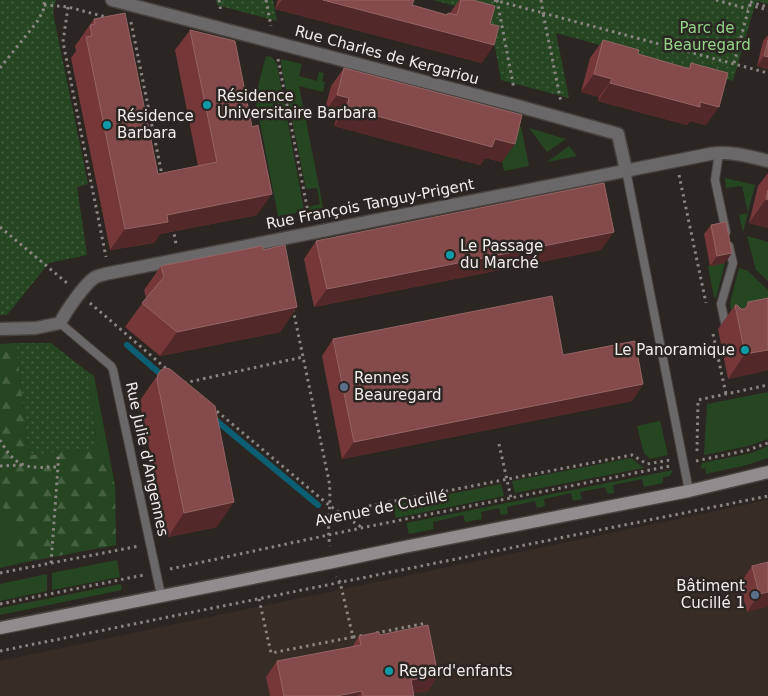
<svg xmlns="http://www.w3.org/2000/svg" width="768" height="696" font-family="'DejaVu Sans',sans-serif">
	<defs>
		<pattern id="forest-firs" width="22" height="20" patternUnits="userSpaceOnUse" patternTransform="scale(1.25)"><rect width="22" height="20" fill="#264621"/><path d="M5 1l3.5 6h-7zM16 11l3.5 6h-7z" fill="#466141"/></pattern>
		<pattern id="park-dots" width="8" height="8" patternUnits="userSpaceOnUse" patternTransform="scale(1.25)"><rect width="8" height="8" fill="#264621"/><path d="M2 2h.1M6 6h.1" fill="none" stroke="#466141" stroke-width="1.8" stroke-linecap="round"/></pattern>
	</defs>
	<rect width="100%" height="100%" fill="#2c2623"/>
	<polygon fill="#382c26" points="768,500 768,696 0,696 0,661"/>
	<g fill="#264621">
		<polygon points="266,56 272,57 277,64 304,210 302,212 278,216 255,97"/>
		<polygon points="281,59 302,64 299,76 317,81 319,72 324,73 322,81 325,82 323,92 299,86 323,207 322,208 310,210 309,207 320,204 317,188 306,189 281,64"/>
		<polygon points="512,124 521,127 529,166 504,171 502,162"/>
		<polygon points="529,128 566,139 547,152"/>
		<polygon points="569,146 577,156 547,162"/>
		<polygon points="725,178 755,185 743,232 739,215 748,213 742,186 726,188"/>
		<polygon points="747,236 768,242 768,281 756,270"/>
		<polygon points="725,263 716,298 714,297 708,266"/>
		<polygon points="739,268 748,271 768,290 768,317 733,324 730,303"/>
		<polygon points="88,372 94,376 115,485 110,471 97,449"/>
		<polygon points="768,392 768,439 748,446 704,455 707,404"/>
		<polygon points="660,421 668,455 650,459 644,453 637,426"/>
		<polygon points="768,446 768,458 747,465 706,474 705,468 701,469 702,463 752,453"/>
		<polygon points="631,458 644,468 515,493 512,481"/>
		<polygon points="673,470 670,476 663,477 663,483 644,487 642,479 613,485 614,493 608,494 605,487 580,492 582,499 573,501 571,493 544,499 545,506 537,508 535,501 507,507 508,514 501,515 499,508 481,512 482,519 465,522 463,515 433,522 434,529 409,534 406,523"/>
		<polygon points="501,484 504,496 396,518 393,505"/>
		<path d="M0,506c5,3 12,8 15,13 7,12 -2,30 6,44l-21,5z"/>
		<polygon points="117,560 120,577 52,590 52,573"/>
		<polygon points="47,574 47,591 0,601 0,584"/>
		<polygon points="121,584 122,590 0,615 0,608"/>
	</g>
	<path fill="url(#forest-firs)" d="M16,343l13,112 68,-6 13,22 5,14 1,60 -95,18c-10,-17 1,-31 -6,-44 -3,-5 -10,-10 -15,-13v-162z"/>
	<g fill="url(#park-dots)">
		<polygon points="0,0 56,0 53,13 88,184 77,187 87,255 49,263 7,315 0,315"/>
		<polygon points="216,0 273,0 277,21 217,5"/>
		<polygon points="433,0 768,0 768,4 756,1 733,81 556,33 569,98 501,80 489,15"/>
		<polygon points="16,343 51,343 88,372 97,449 29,455"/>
	</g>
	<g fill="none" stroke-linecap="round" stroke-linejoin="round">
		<g stroke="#0c5f72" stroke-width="6">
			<polyline points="127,345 164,377"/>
			<polyline points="212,417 318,505"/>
		</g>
		<defs>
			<g id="lane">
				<polyline points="719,153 715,180 726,232"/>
				<polyline points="626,170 689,491"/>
				<polyline points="60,323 111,366 113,370 161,595"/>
				<polyline points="726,328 721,304 733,263 729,246"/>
			</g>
			<g id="street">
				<polyline points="112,0 518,106 618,134 626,170"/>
				<path d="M0,329l36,-1 24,-5c6,-12 24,-38 34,-45 3,-2 8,-3 11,-4l605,-120c20,-3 38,2 58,7"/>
			</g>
			<polyline id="secondary" points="0,628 333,562 404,547 689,491 768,472"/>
		</defs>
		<use href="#lane" stroke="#48423f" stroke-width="10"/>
		<use href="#street" stroke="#48423f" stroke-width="15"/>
		<use href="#secondary" stroke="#48423f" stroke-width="15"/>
		<g stroke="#8a8582" stroke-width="3" stroke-dasharray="2.5 4" stroke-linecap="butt">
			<polyline points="219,0 221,12"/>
			<polyline points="266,0 271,26"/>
			<polyline points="494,0 543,13 561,102"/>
			<polyline points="497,0 514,89"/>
			<polyline points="541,0 543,13 768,73"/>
			<polyline points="716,0 748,9"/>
			<polyline points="750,2 768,7"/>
			<polyline points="44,5 68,7 106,17"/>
			<polyline points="749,5 768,10"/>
			<polyline points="68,7 63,42 106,257"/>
			<polyline points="131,22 162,175"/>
			<polyline points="278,59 309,217"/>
			<polyline points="734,63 751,0"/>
			<polyline points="0,68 37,22 43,11 45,0"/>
			<polyline points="679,175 706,303"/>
			<polyline points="0,227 67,283"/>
			<polyline points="173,228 176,244"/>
			<polyline points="90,303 169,371"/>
			<path d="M293,309l36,172c3,22 -3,44 1,65"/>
			<polyline points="713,334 726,394"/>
			<polyline points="184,383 303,357"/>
			<polyline points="212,407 330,506 361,527"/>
			<path d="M0,440c5,9 12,20 22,24 8,5 27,3 36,3"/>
			<polyline points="499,444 511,498"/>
			<polyline points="697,451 698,400 768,385"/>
			<polyline points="696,461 748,450 768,443"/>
			<polyline points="0,466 22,465"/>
			<polyline points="369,506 632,455 647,464 670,460"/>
			<polyline points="51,563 58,467 58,453"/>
			<polyline points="170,569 361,528 670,466"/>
			<polyline points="0,573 139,546"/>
			<polyline points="259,599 271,653 353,637 340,582 336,577"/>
			<polyline points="0,604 144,575"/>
			<polyline points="376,633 427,623"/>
			<polyline points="353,637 365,635"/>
			<polyline points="0,651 768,496"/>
		</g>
		<use href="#lane" stroke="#6b6869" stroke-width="8"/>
		<use href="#street" stroke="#6b6869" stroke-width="12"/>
		<use href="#secondary" stroke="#918c8d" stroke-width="12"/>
	</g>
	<g fill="#763738">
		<polygon points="278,0 414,0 412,5 447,15 448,13 450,13 459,0 473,0 490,24 482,63 275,9"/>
		<polygon points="94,19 158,174 198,166 175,50 190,30 257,215 160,234 154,243 110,250 71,58 76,51 75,46"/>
		<polygon points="768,35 768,69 757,66 763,41"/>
		<polygon points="603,40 638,54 688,68 691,63 706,125 690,121 687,125 598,101 599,97 581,92 590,58"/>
		<polygon points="344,68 502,162 485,158 480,165 334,126 337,116 324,113 331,86"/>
		<polygon points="768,173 768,228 749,223 758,186"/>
		<polygon points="711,225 725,263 710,266 704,234"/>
		<polygon points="316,241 601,250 314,307 304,259"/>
		<polygon points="263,250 297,307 280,332 160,356 125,327 146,298 144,290 161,266"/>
		<polygon points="748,302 768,370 728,379 718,329 735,305 741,309 744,309"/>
		<polygon points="333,339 563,355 643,384 632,401 342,459 322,356"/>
		<polygon points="161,370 217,527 168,537 140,404 141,399"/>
		<polygon points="752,566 768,606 747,612 740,584"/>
		<polygon points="380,635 438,675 428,691 413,693 414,696 270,696 266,677 277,661 352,647 359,636"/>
	</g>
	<g fill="#532828">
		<polygon points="282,0 323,0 494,45 482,63 275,9"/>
		<polygon points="764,56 768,57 768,69 757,66"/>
		<polygon points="594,74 612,79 599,97 581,92"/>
		<polygon points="610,83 700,102 719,107 706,125 690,121 687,125 598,101"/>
		<polygon points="337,95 349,98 337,116 324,113"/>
		<polygon points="347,108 495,139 515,144 502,162 485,158 480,165 334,126"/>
		<polygon points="272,194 257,215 160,234 154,243 110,250 125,229 167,215"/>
		<polygon points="766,199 768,200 768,228 749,223"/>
		<polygon points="614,232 601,250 314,307 327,289"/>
		<polygon points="732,253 725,263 710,266 717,256"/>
		<polygon points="297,307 280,332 160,356 177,332"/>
		<polygon points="768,350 768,370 728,379 745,354"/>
		<polygon points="643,384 632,401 342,459 354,442"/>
		<polygon points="234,502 217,527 168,537 184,513"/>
		<polygon points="768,592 768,606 747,612 759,594"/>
		<polygon points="438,675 428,691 400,695 411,680"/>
		<polygon points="362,691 358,696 337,696"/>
	</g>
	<g fill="#844a4c" stroke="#956465">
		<polygon points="323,0 414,0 412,5 447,15 448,13 457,15 461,0 473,0 495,6 490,24 499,26 494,45"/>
		<polygon points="125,13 158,174 217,162 190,30 235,41 252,127 258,125 272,194 167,215 168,222 125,229 86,37 92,36 90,25 95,24 94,19"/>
		<polygon points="603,40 639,50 638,54 690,69 691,63 728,73 719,107 700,102 700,107 610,83 612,79 594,74"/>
		<polygon points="768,40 768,57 764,56"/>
		<polygon points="344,68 522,115 515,144 495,139 492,147 347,108 349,98 337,95"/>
		<polygon points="604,183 614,232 327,289 316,241"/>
		<polygon points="768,190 768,200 766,199"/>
		<polygon points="726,222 732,253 717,256 711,225"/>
		<polygon points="285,245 297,307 177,332 142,303 164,277 161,266 262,246 263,250"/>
		<polygon points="552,296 563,355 635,341 643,384 354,442 333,339"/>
		<polygon points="768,298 768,350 745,354 735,305 737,305 741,309 745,309 748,306 748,302"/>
		<polygon points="165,368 170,369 215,406 234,502 184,513 157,380 158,374 161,370"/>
		<polygon points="768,562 768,592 759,594 752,566"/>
		<polygon points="428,625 438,675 411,680 414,696 363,696 362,691 337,696 284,696 277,661 361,645 359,636 379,632 380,635"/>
	</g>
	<g fill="#0f9aa8" stroke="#2c2623" stroke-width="2">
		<circle cx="207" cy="105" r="5"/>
		<circle cx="107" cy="125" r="5"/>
		<circle cx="450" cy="255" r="5"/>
		<circle cx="745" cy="350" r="5"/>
		<circle cx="389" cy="671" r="5"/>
	</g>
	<g fill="#5c6f8a" stroke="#2c2623" stroke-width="2">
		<circle cx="344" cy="387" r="5"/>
		<circle cx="755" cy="595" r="5"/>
	</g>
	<g text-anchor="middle" stroke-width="5" stroke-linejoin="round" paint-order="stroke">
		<g font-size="15" fill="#92d587" stroke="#2c2623">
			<text x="707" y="33">Parc de<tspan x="707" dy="17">Beauregard</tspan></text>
		</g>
		<g font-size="15" fill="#f2edeb" stroke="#2c2623">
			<text transform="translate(387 55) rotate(15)" y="5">Rue Charles de Kergariou</text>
			<text transform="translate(370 204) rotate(-11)" y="5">Rue François Tanguy-Prigent</text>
			<text transform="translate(147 459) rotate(78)" y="5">Rue Julie d'Angennes</text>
			<text transform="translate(381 508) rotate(-11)" y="5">Avenue de Cucillé</text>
		</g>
		<g font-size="15" fill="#f2edeb" stroke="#2c2623" text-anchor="start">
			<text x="217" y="101">Résidence<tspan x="217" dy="17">Universitaire Barbara</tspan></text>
			<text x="117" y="121">Résidence<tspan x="117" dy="17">Barbara</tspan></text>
			<text x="460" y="251">Le Passage<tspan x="460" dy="17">du Marché</tspan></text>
			<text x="735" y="355" text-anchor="end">Le Panoramique</text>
			<text x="354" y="383">Rennes<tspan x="354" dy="17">Beauregard</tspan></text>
			<text x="745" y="591" text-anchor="end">Bâtiment<tspan x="745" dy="17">Cucillé 1</tspan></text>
			<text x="399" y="676">Regard'enfants</text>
		</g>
	</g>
</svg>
